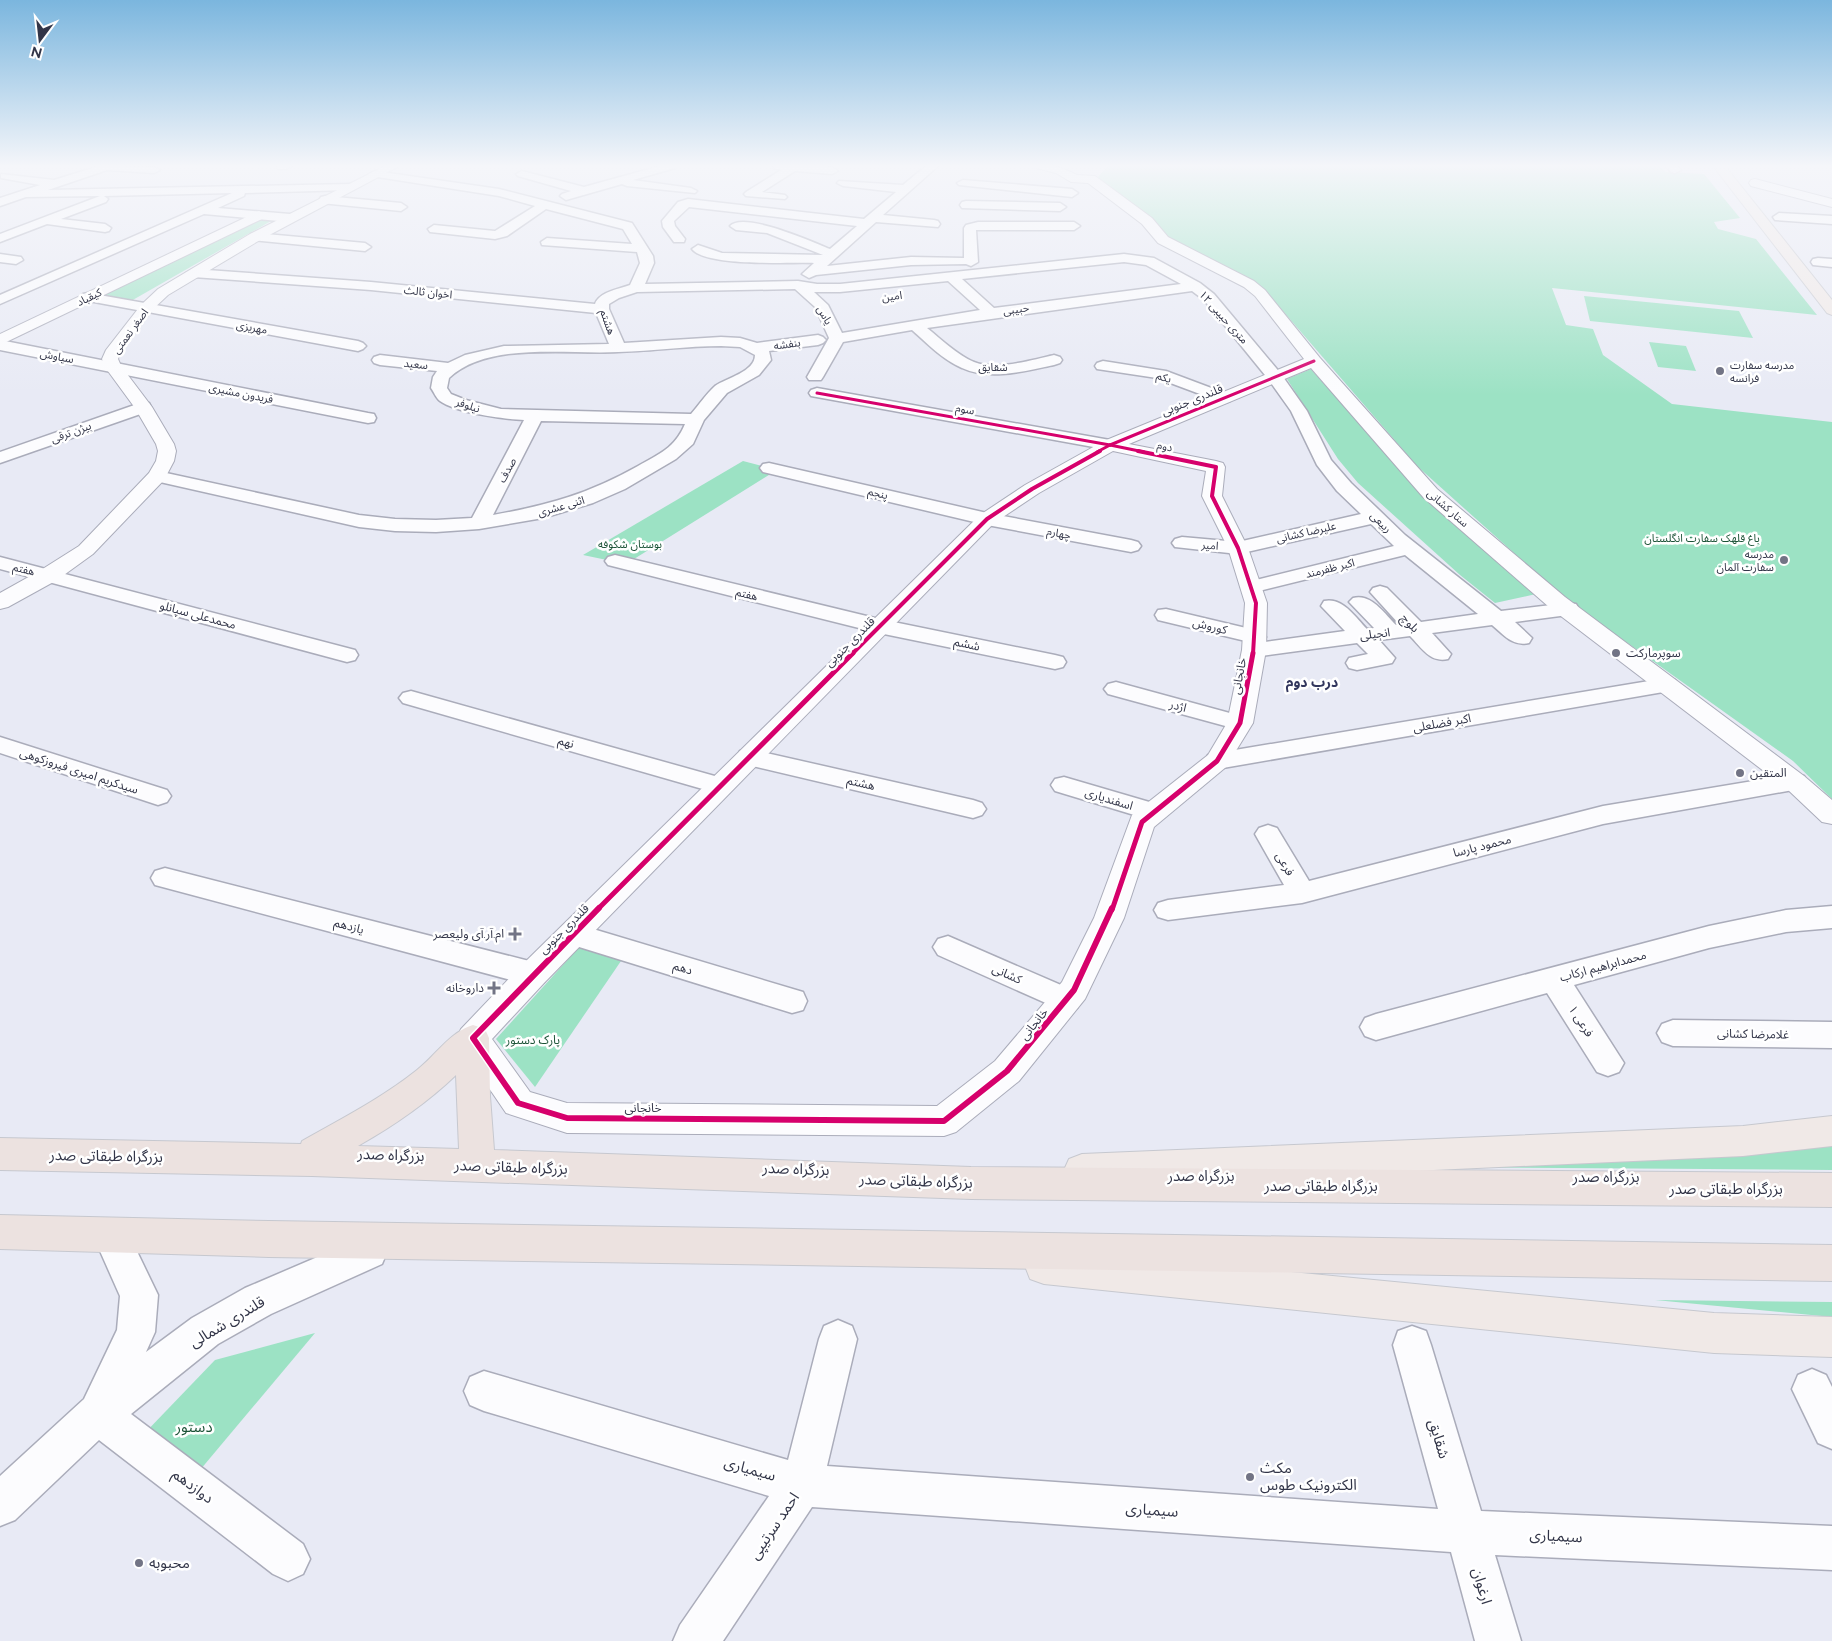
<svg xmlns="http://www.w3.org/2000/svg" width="1832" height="1641" font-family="Raleway,'Noto Sans Arabic',sans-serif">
	<rect width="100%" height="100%" fill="#e8eaf5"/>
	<g fill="#9ce2c4">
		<polygon points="1108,166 1660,166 1666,172 1704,174 1740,218 1714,222 1718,229 1756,239 1817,315 1552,288 1566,325 1593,329 1603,355 1672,404 1832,422 1832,799 1793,761 1563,597 1417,466 1262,287 1173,242 1104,184 1098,177"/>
		<polygon points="254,220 271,221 131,301 100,295"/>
		<polygon points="1584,296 1739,311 1753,338 1590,321"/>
		<polygon points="1649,342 1686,346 1696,371 1658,367"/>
		<polygon points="1311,369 1420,493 1536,594 1495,603 1460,575 1358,483 1338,459 1287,379"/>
		<polygon points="743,461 777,470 626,564 583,555"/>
		<polygon points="581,945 621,961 535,1087 496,1039"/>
		<polygon points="1832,1145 1832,1170 1442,1167"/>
		<polygon points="1655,1300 1832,1302 1832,1317"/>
		<polygon points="315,1333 195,1476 141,1437 215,1360"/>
	</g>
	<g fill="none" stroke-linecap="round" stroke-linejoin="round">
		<defs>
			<g id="minor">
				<polygon points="99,166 154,167 160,170 154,173 107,170 48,190 350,184 356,187 350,190 245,193 244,196 218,208 290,214 296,218 290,222 204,214 0,304 0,295 232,193 104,196 108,199 106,202 61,219 105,224 111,228 109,231 105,232 47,224 0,242 0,234 100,196 26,197 0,206 0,198 40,185 1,178 1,174 54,180"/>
				<polygon points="277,166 292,166 286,169 278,169"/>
				<polygon points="660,166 677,166 675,168 633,180 691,188 697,191 695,193 627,186 622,184 566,200 560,196 562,194 571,191 518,176 516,174 522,171 584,187"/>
				<path d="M773,166c14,0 55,-4 65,5l-6,3 -37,-3 -33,21 23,3 2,2 -2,2 -39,-3 -2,-2 2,-2 35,-22 -7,-2z"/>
				<path d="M926,166h12l-55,49 51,5 4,1 2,3 -2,3 -62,-5 -49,44 84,-9 53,1v-30l2,-3 12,-3h96l6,4 -6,4h-98l2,32 -7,4 -5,-2 -55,1 -95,10 -7,3 -7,-4 12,-11c-24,-1 -108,4 -122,-14l6,-4 24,8 101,2 -56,-22 -31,-3 -6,-4c13,-15 83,16 100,23l27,-23 -168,-19 -15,14 1,5 10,13 -1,3h-10l-11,-15 -1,-6 16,-19 10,-3 176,20 32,-27 -53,-6 -6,-3 2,-2 64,4z"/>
				<polygon points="1666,166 1677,166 1681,170 1675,173 1671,172"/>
				<path d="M375,171l124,18 133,34 21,33 1,7 -9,21 153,-3 19,3h23l284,-30 30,4 46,25 14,11 67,80 26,37 24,49 20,23 54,52 96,76 67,-8 8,1 3,5 -3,5 -8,1 -53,7 17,16 -3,5c-16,4 -25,-8 -37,-18l-60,8 19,21 -3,5c-18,4 -26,-11 -38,-23l-31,4 16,18 -3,5 -35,7 -8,-2 -3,-5 3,-5 19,-4 -11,-11 -103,14 -8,-2 -3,-5 3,-5 8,-2 -96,-23 -3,-5 3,-5 8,-1 97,23 3,5 -3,5 -5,1 87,-12 -24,-25 3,-5c19,-4 31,16 43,28l7,-1 -25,-26 4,-4c18,-5 31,15 43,27l3,-1 -29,-32 3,-4 7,-2 7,2 34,34 57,-8 -73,-59 -154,38 -7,-2 -3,-4 3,-4 150,-37 -23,-22 -133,30 -63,-7 -3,-4 3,-4 7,-2 56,5 123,-28 -24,-23 -20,-26 -26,-54 -22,-31 -65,-80 -12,-9 -265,37c14,11 30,27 47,34 21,9 58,-2 80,-7l6,2 2,3 -2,3 -6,2c-29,6 -64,16 -92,3 -19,-8 -35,-25 -50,-38l-69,12 -20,35 -2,3h-12l-2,-3 22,-39 -14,-31 -20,-18 -158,3 -18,6 -10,6v5l15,34 97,-6 19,1 17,5 61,-8 5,2 3,3 -3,3 -5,2 -49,6 2,9 -12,15 -32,18 -23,27 -11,24 -17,15 -51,30 -32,14 -50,15 -64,11 -43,3 -41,-1 -36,-4 -208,-47 -3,-4 3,-4 6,-1 202,44 36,4 41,1 36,-2 52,-98c-21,-1 -67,-7 -84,-19 -4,-3 -6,-9 -9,-13l2,-11 4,-6 -57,-6 -6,-2 -2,-3 2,-3 6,-2 68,8 17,-8 39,-9 105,-2 -13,-31 -225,-23 -178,-13 -7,-4 7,-4 178,13 224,22c4,-12 24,-15 35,-19l10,-22 -3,-11 -95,-7 -1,-3 6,-4 85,6 -9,-15 -77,-20 -39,27 -12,3 -65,-7 -2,-3 6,-4 61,6 40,-25 -36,-10 -128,-20 -2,-2zM1124,262l22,3 35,19 -187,24 -32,-29zM948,281l32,29 -138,23 -14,-28 -14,-13h26zM721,346l19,1 15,8c0,17 -29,23 -40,31 -9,8 -16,19 -24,28l-190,-5 -35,-9 -15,-6 -4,-6 2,-10c39,-37 119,-23 169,-26 35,-1 69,-6 103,-6zM541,421l144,3c-10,24 -26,30 -47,42 -50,28 -89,39 -145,49z"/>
				<polygon points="963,180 1072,189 1078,193 1072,197 959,185 957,183"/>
				<polygon points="325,196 401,203 407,207 401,211 321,203 319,200 321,197"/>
				<polygon points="966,201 1060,203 1066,207 1060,211 962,208 960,205 962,202"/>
				<polygon points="1779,213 1832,216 1832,224 1775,220 1773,217"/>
				<polygon points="255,233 365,243 371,247 365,251 251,240 249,237 251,234"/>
				<polygon points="0,254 21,257 23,260 16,264 0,262"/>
				<polygon points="1818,258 1832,259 1832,267 1813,265 1811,262 1813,259"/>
				<polygon points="88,293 358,341 363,343 366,346 363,349 358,351 83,300 81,297 83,294"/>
				<polygon points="0,340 368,413 374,414 376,418 374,422 368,423 0,350"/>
				<polygon points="1103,361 1166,371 1230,395 1232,398 1230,401 1224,403 1157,378 1097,369 1095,366 1097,363"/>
				<polygon points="817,388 1110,440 1116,441 1119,445 1116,449 1110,450 811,396 809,393 811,390"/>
				<polygon points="143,402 149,403 151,407 149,411 0,463 0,452"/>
				<polygon points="769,463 987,513 1131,540 1138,542 1141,546 1138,550 1131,552 987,525 763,472 760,468 763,464"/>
				<polygon points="615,555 879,619 1055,655 1063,657 1066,662 1063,667 1055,669 879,633 608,565 605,561 608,557"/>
				<polygon points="0,557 355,650 358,655 355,660 347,662 0,569"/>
				<polygon points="1667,678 1675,680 1679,685 1675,690 1217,769 1208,767 1205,761 1208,755 1217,753"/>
				<polygon points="1116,682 1248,718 1252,723 1248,728 1240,730 1108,694 1104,689 1108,684"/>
				<polygon points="411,691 729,780 733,786 729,792 720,794 403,703 399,698 403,693"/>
				<polygon points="0,737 167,790 171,796 167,802 158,805 0,753"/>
				<polygon points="749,749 973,800 982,803 986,809 982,815 973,818 740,763 737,757 740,751"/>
				<polygon points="1795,774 1804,776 1808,782 1804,788 1603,824 1302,903 1168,920 1158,917 1154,910 1158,903 1168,900 1284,885 1255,834 1259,828 1268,825 1277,828 1309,881 1603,806"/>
				<polygon points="1064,777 1163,806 1167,812 1163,818 1154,821 1055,791 1051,785 1055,779"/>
				<polygon points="165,868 533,962 544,966 548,974 544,982 533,986 155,885 151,878 155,871"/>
				<polygon points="1832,906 1832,928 1786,932 1709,948 1574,985 1624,1063 1619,1072 1608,1076 1597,1072 1547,993 1376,1040 1365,1036 1360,1027 1365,1018 1376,1014 1709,926 1786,910"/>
				<polygon points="573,923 803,992 807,1001 803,1010 792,1013 563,942 559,934 563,926"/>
				<polygon points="948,936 1077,992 1081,1000 1077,1008 1066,1012 938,955 933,947 938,939"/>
				<polygon points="1673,1020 1832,1022 1832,1048 1673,1046 1662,1042 1657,1033 1662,1024"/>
				<polygon points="118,1234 131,1239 158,1295 155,1332 146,1352 192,1318 245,1288 369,1235 382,1240 387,1252 382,1264 271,1314 218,1344 131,1414 303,1544 310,1559 303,1574 288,1581 273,1574 99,1440 15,1520 0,1526 0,1476 84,1399 117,1330 120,1296 100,1251 105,1239"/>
				<polygon points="838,1320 852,1326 857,1339 827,1466 1438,1509 1393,1345 1398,1331 1412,1326 1426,1331 1431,1345 1481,1511 1832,1526 1832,1570 1495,1555 1521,1641 1475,1641 1451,1552 812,1507 723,1641 673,1641 680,1625 769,1496 484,1411 470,1405 464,1391 470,1377 484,1371 788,1460 819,1339 824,1326"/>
				<polygon points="1812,1369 1826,1375 1832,1387 1832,1449 1818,1443 1792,1389 1798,1375"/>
			</g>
			<g id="tertiary">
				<polygon points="385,166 399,166 260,240 168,295 151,311 120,353 118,359 121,366 152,407 174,444 176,451 174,461 164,480 93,554 57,580 8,607 0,609 0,593 41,570 79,546 149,473 156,461 158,451 156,444 135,408 105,367 102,359 106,350 141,305 158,289 250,234"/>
				<path d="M1034,166h19l11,3 13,6 18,1 57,42 16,19 86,44 11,9 55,68 117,131 128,108 239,179 28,24v24l-10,-2 -36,-34 -237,-181 -126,-110 -112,-129 -182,76 87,17 7,2 2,4 -3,29 26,52 19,55 -1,47 -13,73 -27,44 -72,60 -30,91 -39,81 -66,82 -63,51 -12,4 -377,-3 -61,-20 -45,-66 -4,-9 4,-9 61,-64 458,-450 45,-30 79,-44 200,-82 -49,-63 -11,-9 -86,-44 -16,-19 -54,-41 -17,-1 -15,-9 -20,-5zM1113,451l93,20 -4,25 26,52 17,55 -3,47 -15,73 -19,32 -76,60 -38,103 -32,64 -67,79 -58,45 -370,-3 -37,-11 -38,-53 52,-56 450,-460 45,-30z"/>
				<polygon points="1755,179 1832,199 1832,207 1751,186 1749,183 1751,180"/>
				<polygon points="259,211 265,215 264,218 0,345 0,334"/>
			</g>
			<g id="primary">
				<polygon points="1713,166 1725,166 1832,300 1832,315 1827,313"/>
				<polygon points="1832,1116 1832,1146 1743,1156 1082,1186 1069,1181 1064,1170 1069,1159 1082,1154 1743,1126"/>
				<polygon points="1044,1248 1714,1313 1832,1317 1832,1357 1714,1353 1044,1284 1030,1279 1025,1266 1030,1253"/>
			</g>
			<g id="trunk">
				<path d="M473,1025l12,4 4,9 1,58 4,54 477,17 861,6v34l-861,-8 -659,-23 -312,-6v-32l301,6 1,-3c39,-22 80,-43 115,-71 19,-15 33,-38 56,-45zM456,1075l3,74 -101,-3c35,-20 69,-43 98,-71z"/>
				<polygon points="0,1215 269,1221 1832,1245 1832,1281 269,1257 0,1249"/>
			</g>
		</defs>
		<use href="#minor" stroke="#aaacba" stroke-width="3"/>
		<use href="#tertiary" stroke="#aaacba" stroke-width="2"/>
		<use href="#primary" stroke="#c6c8cf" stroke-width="2"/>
		<use href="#trunk" stroke="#c6c8cf" stroke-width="2"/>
		<use href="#minor" fill="#fcfcfe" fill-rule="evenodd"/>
		<use href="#tertiary" fill="#fcfcfe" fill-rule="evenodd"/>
		<use href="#primary" fill="#f0e9e7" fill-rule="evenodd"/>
		<use href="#trunk" fill="#ece2e0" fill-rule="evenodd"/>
		<defs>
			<g id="cycleway-far3">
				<polyline points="817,393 1110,445"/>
				<polyline points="1110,445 1144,452"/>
				<polyline points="1110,445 1314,361"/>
				<polyline points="1097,452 1110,445"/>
			</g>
			<g id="cycleway-far2">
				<polyline points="1138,451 1216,467 1212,496 1238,548 1256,603 1253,654"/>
				<polyline points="852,654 987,519 1032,489 1100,451"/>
			</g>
			<g id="cycleway-far1">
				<polyline points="597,910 853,653"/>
				<polyline points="1112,910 1142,822 1217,761 1240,723 1253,653"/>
			</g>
			<polyline id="cycleway" points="599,908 473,1038 518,1103 567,1118 944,1121 1007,1071 1074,990 1112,908"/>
		</defs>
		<use href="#cycleway-far3" stroke="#fff" stroke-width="5"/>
		<use href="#cycleway-far2" stroke="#fff" stroke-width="6"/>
		<use href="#cycleway-far1" stroke="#fff" stroke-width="8"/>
		<use href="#cycleway" stroke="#fff" stroke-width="9"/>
		<use href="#cycleway-far3" stroke="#d6006c" stroke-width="3"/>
		<use href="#cycleway-far2" stroke="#d6006c" stroke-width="4"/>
		<use href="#cycleway-far1" stroke="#d6006c" stroke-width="5"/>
		<use href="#cycleway" stroke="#d6006c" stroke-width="6"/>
	</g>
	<linearGradient id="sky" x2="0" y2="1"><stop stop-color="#7bb6de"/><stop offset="0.42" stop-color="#f5f6fa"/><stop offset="1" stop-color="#f5f6fa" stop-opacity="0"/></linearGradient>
	<rect width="1832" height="395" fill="url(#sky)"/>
	<g fill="#727485" stroke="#fff" stroke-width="2">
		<circle cx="1720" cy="371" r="5"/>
		<circle cx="1784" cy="560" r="5"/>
		<circle cx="1616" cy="653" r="5"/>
		<circle cx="1740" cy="773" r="5"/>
		<path d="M512.5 926.5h5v5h5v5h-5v5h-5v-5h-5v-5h5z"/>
		<path d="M491.5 980.5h5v5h5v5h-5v5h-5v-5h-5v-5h5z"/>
		<circle cx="1250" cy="1477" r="5"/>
		<circle cx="139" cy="1563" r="5"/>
	</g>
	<g text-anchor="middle" stroke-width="5" stroke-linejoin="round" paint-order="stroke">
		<g font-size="11" fill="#323548" stroke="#fff">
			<text transform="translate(428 292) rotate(6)" y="4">اخوان ثالث</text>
			<text transform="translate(892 296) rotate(-7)" y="4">امین</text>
			<text transform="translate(89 297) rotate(-26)" y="4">کیقباد</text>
			<text transform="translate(1016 309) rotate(-8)" y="4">حبیبی</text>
			<text transform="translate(825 315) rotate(60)" y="4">یاس</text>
			<text transform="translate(1224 317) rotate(48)" y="4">۱۲ متری حبیبی</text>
			<text transform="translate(608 322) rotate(71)" y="4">هشتم</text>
			<text transform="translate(252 327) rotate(10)" y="4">مهریزی</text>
			<text transform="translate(130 331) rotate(-54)" y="4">اصغر نعمتی</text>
			<text transform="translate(787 344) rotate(-8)" y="4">بنفشه</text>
			<text transform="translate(57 356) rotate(11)" y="4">سیاوش</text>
			<text transform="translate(416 364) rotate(6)" y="4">سعید</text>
			<text x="993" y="371">شقایق</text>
			<text transform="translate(1164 377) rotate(17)" y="4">یکم</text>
			<text transform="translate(241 393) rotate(11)" y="4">فریدون مشیری</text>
			<text transform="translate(468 405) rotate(18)" y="4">نیلوفر</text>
			<text transform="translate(965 409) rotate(10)" y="4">سوم</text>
			<text transform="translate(71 432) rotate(-20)" y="4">بیژن ترقی</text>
			<text transform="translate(1165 446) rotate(12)" y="4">دوم</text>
			<text transform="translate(507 470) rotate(-62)" y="4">صدف</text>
			<text transform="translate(878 493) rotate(13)" y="4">پنجم</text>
			<text transform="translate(561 506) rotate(-16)" y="4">اثنی عشری</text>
			<text transform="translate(1448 508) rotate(41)" y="4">ستار کشانی</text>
			<text transform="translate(1381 522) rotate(44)" y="4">ربیعی</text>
			<text transform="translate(1306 532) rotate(-13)" y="4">علیرضا کشانی</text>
			<text transform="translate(1059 533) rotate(11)" y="4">چهارم</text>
			<text transform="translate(1210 545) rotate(5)" y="4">امیر</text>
			<text transform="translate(1330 568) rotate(-14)" y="4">اکبر ظفرمند</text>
			<text transform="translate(24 569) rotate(14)" y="4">هفتم</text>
			<text transform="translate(747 594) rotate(14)" y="4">هفتم</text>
		</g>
		<g font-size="11" fill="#323548" stroke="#fff" text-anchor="start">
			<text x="1730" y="369">مدرسه سفارت<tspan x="1730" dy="13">فرانسه</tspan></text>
			<text x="1774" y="558" text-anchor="end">مدرسه<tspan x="1774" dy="13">سفارت آلمان</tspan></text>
		</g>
		<g font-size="11" fill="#1c5337" stroke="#fff">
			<text x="1702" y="542">باغ قلهک سفارت انگلستان</text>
			<text x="630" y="548">بوستان شکوفه</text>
		</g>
		<g font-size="12" fill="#323548" stroke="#fff">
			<text transform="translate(1192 400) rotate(-22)" y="4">قلندری جنوبی</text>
			<text transform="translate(198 615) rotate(15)" y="4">محمدعلی سپانلو</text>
			<text transform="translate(1410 623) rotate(46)" y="4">بلوچ</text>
			<text transform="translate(1210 626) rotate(14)" y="4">کوروش</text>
			<text transform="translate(1375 634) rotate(-7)" y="4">انجیلی</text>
			<text transform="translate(850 642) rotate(-45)" y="4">قلندری جنوبی</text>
			<text transform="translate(967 644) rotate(12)" y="4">ششم</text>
			<text transform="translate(1239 676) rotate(-79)" y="4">خانجانی</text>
			<text transform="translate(1178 706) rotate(15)" y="4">اژدر</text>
			<text transform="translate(1442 723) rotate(-10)" y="4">اکبر فضلعلی</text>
			<text transform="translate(566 742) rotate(16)" y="4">نهم</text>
			<text transform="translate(79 771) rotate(18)" y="4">سیدکریم امیری فیروزکوهی</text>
			<text transform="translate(861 783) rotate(13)" y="4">هشتم</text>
			<text transform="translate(1109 799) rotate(17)" y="4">اسفندیاری</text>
			<text transform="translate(1482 846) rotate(-14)" y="4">محمود پارسا</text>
			<text transform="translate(1285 864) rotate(60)" y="4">فرعی</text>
			<text transform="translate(349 926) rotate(15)" y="4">یازدهم</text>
			<text transform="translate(564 929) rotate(-45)" y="4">قلندری جنوبی</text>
			<text transform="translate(1603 966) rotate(-15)" y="4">محمدابراهیم ارکاب</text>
			<text transform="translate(683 968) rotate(17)" y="4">دهم</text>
			<text transform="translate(1007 974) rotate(24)" y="4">کشانی</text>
			<text transform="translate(1581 1021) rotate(57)" y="4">فرعی ۱</text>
			<text transform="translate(1034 1024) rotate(-51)" y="4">خانجانی</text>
			<text transform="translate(1753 1034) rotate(1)" y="4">غلامرضا کشانی</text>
			<text x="643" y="1112">خانجانی</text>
		</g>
		<g font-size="12" fill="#323548" stroke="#fff" text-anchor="start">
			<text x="1626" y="657">سوپرمارکت</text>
			<text x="1750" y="777">المتقین</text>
			<text x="504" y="938" text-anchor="end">ام.آر.آی ولیعصر</text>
			<text x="484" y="992" text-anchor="end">داروخانه</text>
		</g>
		<g font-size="12" fill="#1c5337" stroke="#fff">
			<text x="533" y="1044">پارک دستور</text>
		</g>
		<g font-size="14" font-weight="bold" fill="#32365d" stroke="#fff">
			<text x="1312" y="687">درب دوم</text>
		</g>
		<g font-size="15" fill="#323548" stroke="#fff">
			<text transform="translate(391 1155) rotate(2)" y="5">بزرگراه صدر</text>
			<text transform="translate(106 1156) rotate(1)" y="5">بزرگراه طبقاتی صدر</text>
			<text transform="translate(511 1167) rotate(2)" y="5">بزرگراه طبقاتی صدر</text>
			<text transform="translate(796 1169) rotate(2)" y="5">بزرگراه صدر</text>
			<text x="1201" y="1181">بزرگراه صدر</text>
			<text x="1606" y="1182">بزرگراه صدر</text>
			<text transform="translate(916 1181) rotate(2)" y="5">بزرگراه طبقاتی صدر</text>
			<text x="1321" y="1191">بزرگراه طبقاتی صدر</text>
			<text x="1726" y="1194">بزرگراه طبقاتی صدر</text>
			<text transform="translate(227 1322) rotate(-31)" y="5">قلندری شمالی</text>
			<text transform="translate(1439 1439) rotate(74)" y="5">شقایق</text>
			<text transform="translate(750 1469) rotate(16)" y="5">سیمیاری</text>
			<text transform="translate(193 1486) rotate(37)" y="5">دوازدهم</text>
			<text transform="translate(1152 1510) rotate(4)" y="5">سیمیاری</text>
			<text transform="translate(774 1526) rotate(-56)" y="5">احمد سرتیپی</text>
			<text transform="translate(1556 1536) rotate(3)" y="5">سیمیاری</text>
			<text transform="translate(1482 1586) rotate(74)" y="5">ارغوان</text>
		</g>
		<g font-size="15" fill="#1c5337" stroke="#fff">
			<text x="194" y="1432">دستور</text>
		</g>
		<g font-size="15" fill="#323548" stroke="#fff" text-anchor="start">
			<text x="1260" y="1473">مکث<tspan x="1260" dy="17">الکترونیک طوس</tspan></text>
			<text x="149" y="1568">محبوبه</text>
		</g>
	</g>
	<g transform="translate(40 40) rotate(195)" stroke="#ffffff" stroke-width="4" paint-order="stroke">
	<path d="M0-4L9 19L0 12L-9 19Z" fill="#323548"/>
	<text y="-8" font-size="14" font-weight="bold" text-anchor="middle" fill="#323548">N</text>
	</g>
</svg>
